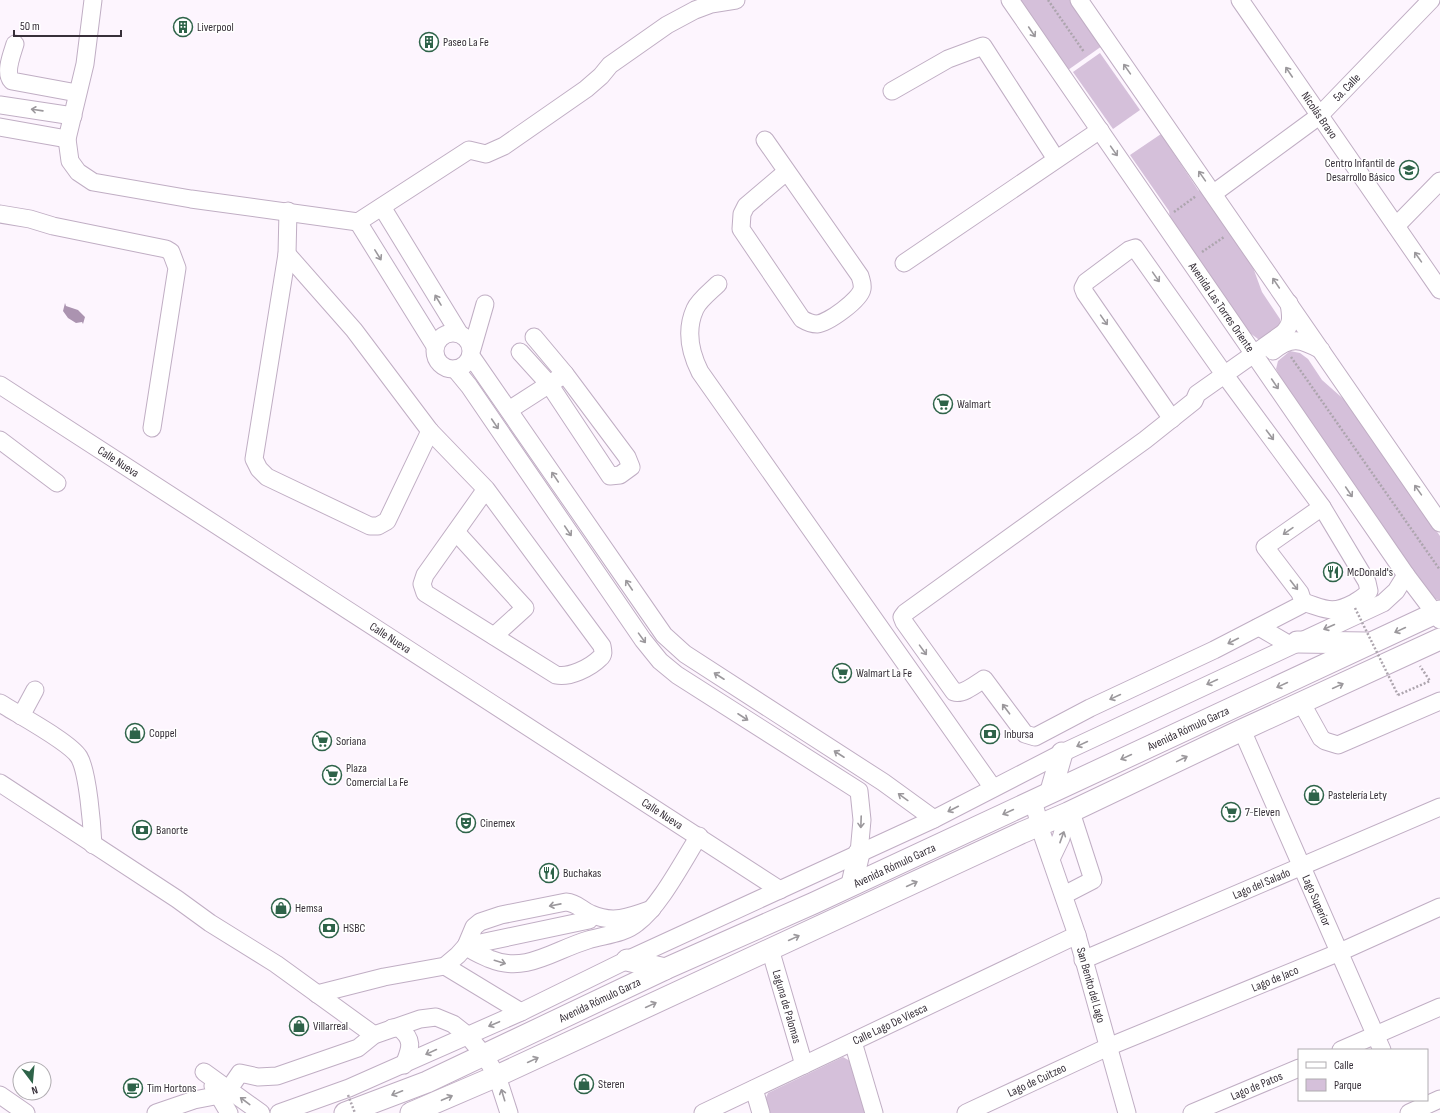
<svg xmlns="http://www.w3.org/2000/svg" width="1440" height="1113" font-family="'Sofia Sans Condensed',sans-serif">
	<rect width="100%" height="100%" fill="#fdf5fe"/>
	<g fill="#d5c0da">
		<polygon points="1020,0 1071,0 1102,46 1068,70"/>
		<polygon points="1100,53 1140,110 1113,129 1073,72"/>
		<polygon points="1161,134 1198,190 1204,194 1251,262 1262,292 1280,319 1280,327 1268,339 1258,339 1250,333 1170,218 1169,211 1130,155"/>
		<polygon points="1290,351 1300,353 1308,359 1322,380 1348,403 1440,536 1440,600 1433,599 1282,380 1276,369 1278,361"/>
		<polygon points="843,1057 850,1061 865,1113 767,1113 764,1102 768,1093"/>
	</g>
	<polygon fill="#ab93b0" points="65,303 66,306 78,310 85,317 83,324 82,322 76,323 68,318 63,311"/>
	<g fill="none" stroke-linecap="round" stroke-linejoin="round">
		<defs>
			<g id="minor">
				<polyline points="93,0 85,64 67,139 70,161 78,172 93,182 191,199 358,222 469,150 486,154 504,146 586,89 601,76 610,65 667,25 695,10 711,4 736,0"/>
				<path id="s1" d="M1010,0l396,575 34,45"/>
				<polyline points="1079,0 1440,523"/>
				<path id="s2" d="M1240,0l200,290"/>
				<path d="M15,44c-3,10 -11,29 -3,37l65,12"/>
				<polyline points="892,91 948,59 983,46 1056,159"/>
				<polyline points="0,105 73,116"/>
				<polyline points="0,127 67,139"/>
				<path d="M765,140l95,136c1,4 3,8 2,13 -2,11 -34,34 -45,35 -6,0 -10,-2 -15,-5l-61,-90 1,-15 4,-8 40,-34"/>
				<path id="s3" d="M1214,193l105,-77 112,-116"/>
				<polyline points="382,207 459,333"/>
				<polyline points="288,211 287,254 254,459 259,469 267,477 370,526 378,526 387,521 430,431"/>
				<polyline points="0,214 30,219 53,226 166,249 171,252 177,268 152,428"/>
				<polyline points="358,222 435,346"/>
				<polyline points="1396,226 1440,181"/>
				<path d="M287,254l67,76 76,101 56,58 116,157c1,5 2,9 -2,12 -10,10 -31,20 -44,17l-131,-82 -3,-9 3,-9 61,-86"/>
				<polyline points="904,263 1100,130"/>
				<path d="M718,284c-7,7 -19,16 -23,25 -10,22 -5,43 5,63l293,416"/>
				<circle cx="453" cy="351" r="18"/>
				<polyline points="534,337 565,374"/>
				<polyline points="472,349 485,304"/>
				<path d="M1273,351c18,-15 28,-12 48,-1"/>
				<polyline points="471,356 664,635 685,654 883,782 934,819"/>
				<polyline points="455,369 469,386 643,640 660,661 677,675 859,791 862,820 859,853"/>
				<path d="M1230,382l92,125 -57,40 35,46 3,9 -2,3 -87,45 -124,58 -55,29 -10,-3 -41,-55c-8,5 -21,16 -30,13l-50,-70 -2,-5 3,-4 240,-173 49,-39 3,-7 85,-60c11,-9 9,-18 7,-31"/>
				<path id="s4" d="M0,385l780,505"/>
				<polyline points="509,410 565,374 627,457 631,467 620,475 610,476 549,384 520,352"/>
				<polyline points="1172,419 1085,293 1083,288 1086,282 1129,250 1135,248 1224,374"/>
				<polyline points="0,440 57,483"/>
				<polyline points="456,532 525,608 494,636"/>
				<path d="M1303,602c23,7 28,13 51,1 6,-4 11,-6 15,-12l-2,-9 -45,-75"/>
				<polyline points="1259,627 1290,645"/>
				<polyline points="1301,702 1321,738 1325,741 1338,745 1440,701"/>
				<path d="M0,703c17,11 70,39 79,54 9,15 13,69 14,88"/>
				<polyline points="21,716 35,690"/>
				<path id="s5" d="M1242,730l140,320"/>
				<polyline points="0,783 177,899 210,923 276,964 374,1035"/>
				<path id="s6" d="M1033,800l9,34 35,101 50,178"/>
				<polyline points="1051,859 1061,838 1068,813"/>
				<polyline points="1064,895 1093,880 1071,812"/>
				<path d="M466,946c7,6 15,9 24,13 36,15 64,-9 98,-19 16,-5 36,-6 49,-17 23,-17 46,-62 62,-87"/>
				<polyline points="466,946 589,920"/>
				<path id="s7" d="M770,949l34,116"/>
				<path id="s8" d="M1083,960l357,-153"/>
				<polyline points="445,966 521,1012"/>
				<path d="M317,994l67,-17 61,-11 13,-11 8,-9 8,-19 6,-5 21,-7 65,-13c12,1 15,8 25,12 22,10 39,3 61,-5"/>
				<path d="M392,1028h7c16,12 11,21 5,37"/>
				<polyline points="853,1042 874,1113"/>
				<polyline points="1341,1050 1440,1007"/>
				<polyline points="204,1072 261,1113"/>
				<polyline points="213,1086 229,1113"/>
				<polyline points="754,1089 761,1113"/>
				<polyline points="0,1095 26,1113"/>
				<polyline points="156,1113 194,1100 220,1095 229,1089 240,1073 258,1077 277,1076 358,1048 374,1035 420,1019 436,1017 453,1024 467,1035 484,1055 497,1076 509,1113"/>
				<polyline points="279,1113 349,1088 521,1012 627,960 934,819 1062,753 1383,603 1396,591 1406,575"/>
				<path id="s9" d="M703,1113l374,-178"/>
				<path id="s10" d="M966,1113l142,-66 232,-95 100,-45"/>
				<path id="s11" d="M1192,1113l107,-45"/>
				<polyline points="1409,1113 1440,1099"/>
			</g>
			<g id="major">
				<polyline points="1297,642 1367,643"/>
				<polyline points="1051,791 1062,753"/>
				<polyline points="852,884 859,853"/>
				<polyline points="627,960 665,969"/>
				<path id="s12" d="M345,1113l82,-31 238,-113 149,-66 626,-292"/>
				<polyline points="411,1113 497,1076 1021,833 1068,813 1242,730 1440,639"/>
			</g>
		</defs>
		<use href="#minor" stroke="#c0aec4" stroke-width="19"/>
		<use href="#major" stroke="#c0aec4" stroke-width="23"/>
		<g stroke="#ada5ae" stroke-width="2.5" stroke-dasharray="2 2" stroke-linecap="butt">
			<polyline points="1048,0 1084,52"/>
			<polyline points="1174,212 1196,196"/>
			<polyline points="1202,252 1224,237"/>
			<polyline points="1291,357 1440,570"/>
			<polyline points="1398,695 1430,681 1420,666"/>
		</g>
		<use href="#minor" stroke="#fff" stroke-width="17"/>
		<use href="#major" stroke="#fff" stroke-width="21"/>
		<g stroke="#ada5ae" stroke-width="2.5" stroke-dasharray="2 2" stroke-linecap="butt">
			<polyline points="1355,608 1398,695"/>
			<polyline points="348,1095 355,1113"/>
		</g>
	</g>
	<defs><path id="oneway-shaft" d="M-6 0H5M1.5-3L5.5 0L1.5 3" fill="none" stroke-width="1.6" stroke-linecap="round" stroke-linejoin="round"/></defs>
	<g stroke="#9b989c">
		<use href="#oneway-shaft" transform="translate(1032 32) rotate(56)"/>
		<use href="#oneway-shaft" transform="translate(1127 69) rotate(-125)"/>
		<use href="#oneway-shaft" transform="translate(1289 72) rotate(-124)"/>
		<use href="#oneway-shaft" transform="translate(37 110) rotate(-172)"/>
		<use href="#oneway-shaft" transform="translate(1114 151) rotate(55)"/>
		<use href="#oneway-shaft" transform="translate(1202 176) rotate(-125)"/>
		<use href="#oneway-shaft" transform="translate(378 255) rotate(58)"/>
		<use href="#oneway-shaft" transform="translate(1418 257) rotate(-125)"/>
		<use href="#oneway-shaft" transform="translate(1156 277) rotate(55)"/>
		<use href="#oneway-shaft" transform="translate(1276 283) rotate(-124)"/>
		<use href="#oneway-shaft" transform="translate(438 300) rotate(-121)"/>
		<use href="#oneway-shaft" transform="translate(1104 320) rotate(55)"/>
		<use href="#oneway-shaft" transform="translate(1275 384) rotate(56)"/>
		<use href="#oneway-shaft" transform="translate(495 424) rotate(56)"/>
		<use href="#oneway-shaft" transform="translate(1270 435) rotate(53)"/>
		<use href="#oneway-shaft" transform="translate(555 477) rotate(-124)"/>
		<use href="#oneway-shaft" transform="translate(1418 490) rotate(-125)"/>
		<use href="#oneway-shaft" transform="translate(1349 492) rotate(56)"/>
		<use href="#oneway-shaft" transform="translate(568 531) rotate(56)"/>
		<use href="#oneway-shaft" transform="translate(1288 531) rotate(145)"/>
		<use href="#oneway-shaft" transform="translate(629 585) rotate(-124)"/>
		<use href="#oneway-shaft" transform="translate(1294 585) rotate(52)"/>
		<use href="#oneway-shaft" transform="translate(1329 627) rotate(156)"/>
		<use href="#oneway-shaft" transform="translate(1400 630) rotate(155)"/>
		<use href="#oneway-shaft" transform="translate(642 638) rotate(54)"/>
		<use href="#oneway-shaft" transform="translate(1233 641) rotate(153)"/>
		<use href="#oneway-shaft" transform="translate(923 650) rotate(54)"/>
		<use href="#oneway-shaft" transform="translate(719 676) rotate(-147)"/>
		<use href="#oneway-shaft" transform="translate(1212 682) rotate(155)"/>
		<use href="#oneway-shaft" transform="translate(1282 685) rotate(155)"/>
		<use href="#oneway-shaft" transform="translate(1338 686) rotate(-25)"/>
		<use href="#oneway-shaft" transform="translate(1115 697) rotate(155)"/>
		<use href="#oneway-shaft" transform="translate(1006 709) rotate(-127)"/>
		<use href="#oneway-shaft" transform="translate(743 717) rotate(33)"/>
		<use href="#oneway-shaft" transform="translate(1082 744) rotate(155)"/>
		<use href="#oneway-shaft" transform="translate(839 754) rotate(-147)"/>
		<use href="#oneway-shaft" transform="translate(1126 757) rotate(155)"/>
		<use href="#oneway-shaft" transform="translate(1182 759) rotate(-26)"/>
		<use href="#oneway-shaft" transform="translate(903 797) rotate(-144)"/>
		<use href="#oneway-shaft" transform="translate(953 809) rotate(153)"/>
		<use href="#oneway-shaft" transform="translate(1008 812) rotate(155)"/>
		<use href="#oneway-shaft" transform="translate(861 822) rotate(92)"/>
		<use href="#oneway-shaft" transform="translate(1062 837) rotate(-70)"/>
		<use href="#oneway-shaft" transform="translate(912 884) rotate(-25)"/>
		<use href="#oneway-shaft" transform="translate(555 905) rotate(169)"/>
		<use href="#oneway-shaft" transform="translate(794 938) rotate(-25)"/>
		<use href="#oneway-shaft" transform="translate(500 962) rotate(17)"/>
		<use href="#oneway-shaft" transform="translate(651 1005) rotate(-25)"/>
		<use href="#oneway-shaft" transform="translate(494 1024) rotate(157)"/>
		<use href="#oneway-shaft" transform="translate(431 1052) rotate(155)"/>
		<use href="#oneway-shaft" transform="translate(533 1060) rotate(-25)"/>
		<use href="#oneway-shaft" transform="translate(397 1093) rotate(158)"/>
		<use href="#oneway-shaft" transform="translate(503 1095) rotate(-107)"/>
		<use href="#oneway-shaft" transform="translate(447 1098) rotate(-23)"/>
		<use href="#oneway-shaft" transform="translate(245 1101) rotate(-143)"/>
	</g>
	<defs>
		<symbol id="building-ring" viewBox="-11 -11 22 22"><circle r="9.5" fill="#fff" stroke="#2e6349" stroke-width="1.5"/><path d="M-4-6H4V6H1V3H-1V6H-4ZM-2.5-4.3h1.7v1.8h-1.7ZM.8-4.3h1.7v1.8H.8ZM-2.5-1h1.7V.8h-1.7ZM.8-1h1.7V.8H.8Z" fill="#2e6349"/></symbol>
		<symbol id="school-ring" viewBox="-11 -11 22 22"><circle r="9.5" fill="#fff" stroke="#2e6349" stroke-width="1.5"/><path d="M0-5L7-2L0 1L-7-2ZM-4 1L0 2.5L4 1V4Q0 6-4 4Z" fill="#2e6349"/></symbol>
		<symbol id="supermarket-ring" viewBox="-11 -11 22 22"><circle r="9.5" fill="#fff" stroke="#2e6349" stroke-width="1.5"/><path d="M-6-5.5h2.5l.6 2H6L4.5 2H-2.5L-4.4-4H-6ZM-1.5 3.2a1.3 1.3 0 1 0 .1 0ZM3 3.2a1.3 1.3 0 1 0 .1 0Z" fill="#2e6349"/></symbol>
		<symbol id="restaurant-ring" viewBox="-11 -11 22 22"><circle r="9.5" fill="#fff" stroke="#2e6349" stroke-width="1.5"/><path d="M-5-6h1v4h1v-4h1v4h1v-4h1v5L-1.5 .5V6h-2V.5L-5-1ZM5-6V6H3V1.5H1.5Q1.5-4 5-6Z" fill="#2e6349"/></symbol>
		<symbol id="shop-ring" viewBox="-11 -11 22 22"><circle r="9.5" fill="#fff" stroke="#2e6349" stroke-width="1.5"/><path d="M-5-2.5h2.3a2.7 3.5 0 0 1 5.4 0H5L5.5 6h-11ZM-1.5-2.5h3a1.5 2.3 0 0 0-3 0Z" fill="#2e6349"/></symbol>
		<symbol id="bank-ring" viewBox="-11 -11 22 22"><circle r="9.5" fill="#fff" stroke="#2e6349" stroke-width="1.5"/><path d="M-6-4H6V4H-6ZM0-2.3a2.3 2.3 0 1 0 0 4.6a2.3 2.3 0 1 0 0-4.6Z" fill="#2e6349"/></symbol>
		<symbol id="theatre-ring" viewBox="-11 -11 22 22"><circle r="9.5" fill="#fff" stroke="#2e6349" stroke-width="1.5"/><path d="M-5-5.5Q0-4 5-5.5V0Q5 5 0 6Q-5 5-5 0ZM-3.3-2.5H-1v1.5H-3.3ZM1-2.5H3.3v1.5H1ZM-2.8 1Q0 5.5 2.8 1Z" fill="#2e6349"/></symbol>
		<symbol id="cafe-ring" viewBox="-11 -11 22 22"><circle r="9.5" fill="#fff" stroke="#2e6349" stroke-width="1.5"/><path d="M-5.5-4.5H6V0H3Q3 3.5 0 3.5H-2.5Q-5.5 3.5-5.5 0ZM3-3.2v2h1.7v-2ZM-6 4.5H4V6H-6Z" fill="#2e6349"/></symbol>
	</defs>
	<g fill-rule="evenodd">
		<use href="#building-ring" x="172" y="16" width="22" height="22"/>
		<use href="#building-ring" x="418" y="31" width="22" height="22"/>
		<use href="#school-ring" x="1398" y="159" width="22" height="22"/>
		<use href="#supermarket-ring" x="932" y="393" width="22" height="22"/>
		<use href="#restaurant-ring" x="1322" y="561" width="22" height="22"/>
		<use href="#supermarket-ring" x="831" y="662" width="22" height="22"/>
		<use href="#shop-ring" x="124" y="722" width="22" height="22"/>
		<use href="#bank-ring" x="979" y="723" width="22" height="22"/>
		<use href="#supermarket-ring" x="311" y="730" width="22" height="22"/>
		<use href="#supermarket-ring" x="321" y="764" width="22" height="22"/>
		<use href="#shop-ring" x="1303" y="784" width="22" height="22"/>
		<use href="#supermarket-ring" x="1220" y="801" width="22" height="22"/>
		<use href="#theatre-ring" x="455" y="812" width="22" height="22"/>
		<use href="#bank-ring" x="131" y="819" width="22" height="22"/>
		<use href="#restaurant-ring" x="538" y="862" width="22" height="22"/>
		<use href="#shop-ring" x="270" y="897" width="22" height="22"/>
		<use href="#bank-ring" x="318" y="917" width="22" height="22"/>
		<use href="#shop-ring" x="288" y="1015" width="22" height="22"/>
		<use href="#shop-ring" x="573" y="1073" width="22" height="22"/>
		<use href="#cafe-ring" x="122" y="1077" width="22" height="22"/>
	</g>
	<g text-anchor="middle" stroke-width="3" stroke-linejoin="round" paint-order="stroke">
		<g font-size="12" fill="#373039" stroke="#fff" text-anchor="start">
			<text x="197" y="31">Liverpool</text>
			<text x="443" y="46">Paseo La Fe</text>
			<text x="1395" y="167" text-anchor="end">Centro Infantil de<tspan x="1395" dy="14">Desarrollo Básico</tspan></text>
			<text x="957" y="408">Walmart</text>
			<text x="1347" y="576">McDonald's</text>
			<text x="856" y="677">Walmart La Fe</text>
			<text x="149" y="737">Coppel</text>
			<text x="1004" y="738">Inbursa</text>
			<text x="336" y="745">Soriana</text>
			<text x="346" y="772">Plaza<tspan x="346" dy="14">Comercial La Fe</tspan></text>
			<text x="1328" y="799">Pastelería Lety</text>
			<text x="1245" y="816">7-Eleven</text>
			<text x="480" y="827">Cinemex</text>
			<text x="156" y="834">Banorte</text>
			<text x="563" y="877">Buchakas</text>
			<text x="295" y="912">Hemsa</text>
			<text x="343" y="932">HSBC</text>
			<text x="313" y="1030">Villarreal</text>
			<text x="598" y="1088">Steren</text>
			<text x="147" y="1092">Tim Hortons</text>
		</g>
		<g font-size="12" fill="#373039" stroke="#fff">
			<text dy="4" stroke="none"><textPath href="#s3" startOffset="170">5a. Calle</textPath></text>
			<text dy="4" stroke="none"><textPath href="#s2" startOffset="140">Nicolás Bravo</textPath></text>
			<text dy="4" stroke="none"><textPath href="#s1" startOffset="373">Avenida Las Torres Oriente</textPath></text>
			<text dy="4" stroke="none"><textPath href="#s4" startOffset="141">Calle Nueva</textPath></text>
			<text dy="4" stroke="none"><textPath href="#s4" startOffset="465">Calle Nueva</textPath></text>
			<text dy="4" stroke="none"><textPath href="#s12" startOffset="927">Avenida Rómulo Garza</textPath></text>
			<text dy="4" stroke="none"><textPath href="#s4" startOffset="789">Calle Nueva</textPath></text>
			<text dy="4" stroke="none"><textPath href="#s12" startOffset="603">Avenida Rómulo Garza</textPath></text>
			<text dy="4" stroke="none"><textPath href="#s8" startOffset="194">Lago del Salado</textPath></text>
			<text dy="4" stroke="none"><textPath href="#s5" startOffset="186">Lago Superior</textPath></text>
			<text dy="4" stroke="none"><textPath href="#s10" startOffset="337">Lago de Jaco</textPath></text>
			<text dy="4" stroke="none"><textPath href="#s6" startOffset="194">San Benito del Lago</textPath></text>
			<text dy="4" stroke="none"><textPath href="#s12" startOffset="279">Avenida Rómulo Garza</textPath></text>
			<text dy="4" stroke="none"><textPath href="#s7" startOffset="60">Laguna de Palomas</textPath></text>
			<text dy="4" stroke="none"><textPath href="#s9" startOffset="207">Calle Lago De Viesca</textPath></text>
			<text dy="4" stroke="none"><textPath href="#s10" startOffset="78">Lago de Cuitzeo</textPath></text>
			<text dy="4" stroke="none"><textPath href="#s11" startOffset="70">Lago de Patos</textPath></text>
		</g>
	</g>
	<rect x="1298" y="1049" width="130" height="52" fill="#ffffff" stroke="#afacb0"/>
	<rect x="1306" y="1062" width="20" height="6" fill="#ffffff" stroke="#afacb0"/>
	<text x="1334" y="1069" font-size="12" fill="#373039">Calle</text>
	<rect x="1306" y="1079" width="20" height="12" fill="#d5c0da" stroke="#afacb0"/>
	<text x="1334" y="1089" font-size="12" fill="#373039">Parque</text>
	<g transform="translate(32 1081) rotate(164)"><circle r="19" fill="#ffffff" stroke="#afacb0"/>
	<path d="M0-3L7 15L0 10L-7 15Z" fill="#2e6349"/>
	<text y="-6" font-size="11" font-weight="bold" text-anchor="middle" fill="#373039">N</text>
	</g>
	<path d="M14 30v6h107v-6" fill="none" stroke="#373039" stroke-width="2"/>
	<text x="20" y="30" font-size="12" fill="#373039" stroke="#ffffff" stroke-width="3" paint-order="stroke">50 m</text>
</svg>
